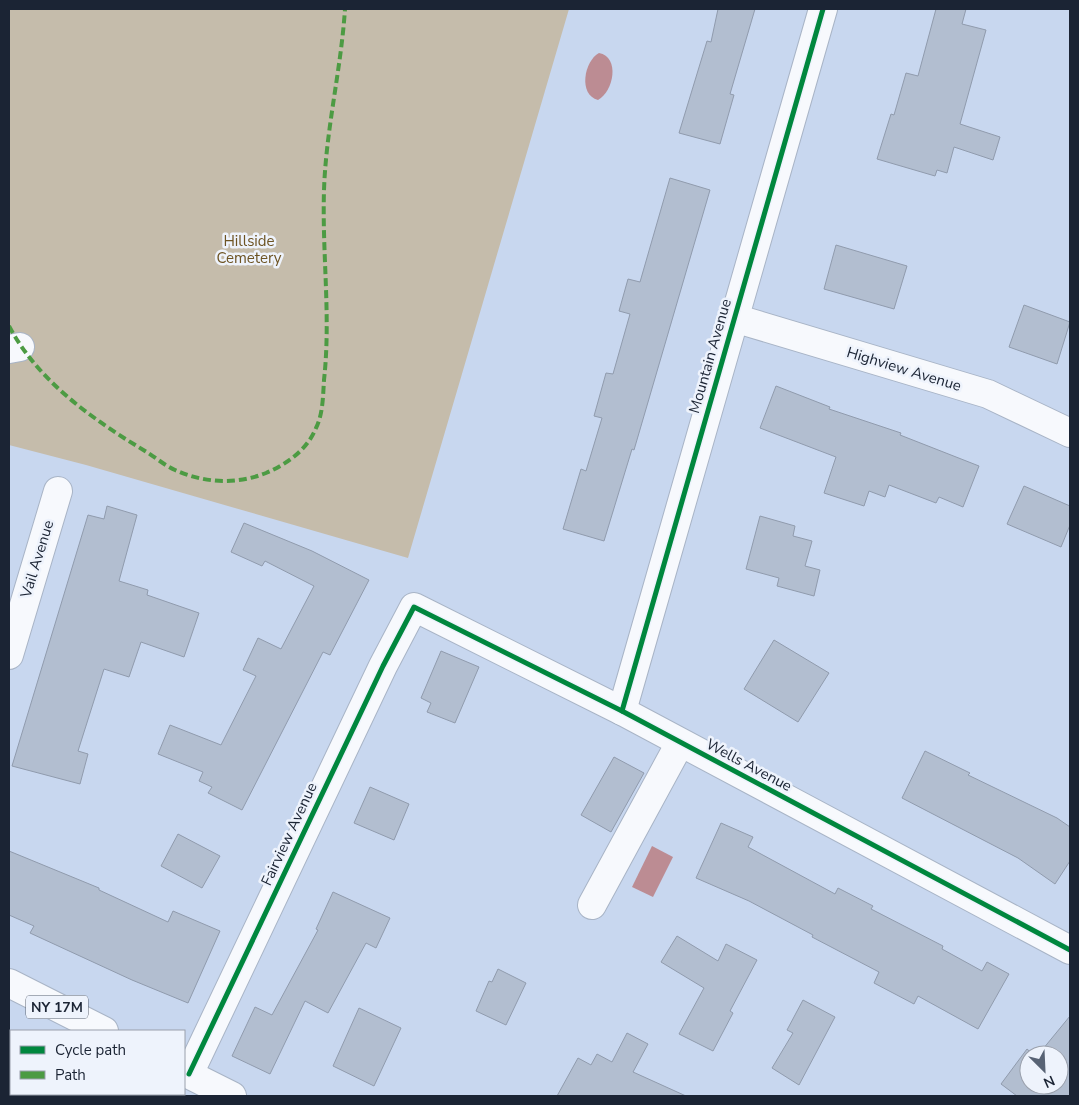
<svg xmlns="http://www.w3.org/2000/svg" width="1079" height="1105" font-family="'Nunito Sans',sans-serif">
	<rect width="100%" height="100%" fill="#c8d7ef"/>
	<polygon fill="#c5bcab" points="9,9 569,9 408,558 86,465 9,445"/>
	<g fill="#bc8c93">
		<path d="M599,53c21,4 15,38 -1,47 -20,-5 -14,-39 1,-47z"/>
		<polygon points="652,846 673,857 653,897 632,887"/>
	</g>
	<g fill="#b2bed0" stroke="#909bad">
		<polygon points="718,9 755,9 730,94 734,95 720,144 679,133 707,41 711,42"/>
		<polygon points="936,9 966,9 962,24 986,30 960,124 1000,137 993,160 954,147 947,173 937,170 935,176 877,159 891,114 894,115 906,73 918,76"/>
		<polygon points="670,178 710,190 634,450 632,449 604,541 563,529 581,469 586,471 602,418 594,416 606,373 613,374 630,314 619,311 628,279 640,282"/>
		<polygon points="836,245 907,266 894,309 824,289"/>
		<polygon points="1024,305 1070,322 1057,364 1009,347"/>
		<polygon points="776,386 830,407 829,409 901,433 900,435 979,466 963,507 939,497 936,503 889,485 885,497 869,491 864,506 824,493 836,457 760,428"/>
		<polygon points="1024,486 1070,506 1070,525 1061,547 1007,524"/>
		<polygon points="107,506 137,515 119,581 148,590 147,595 199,613 184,657 141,642 129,677 104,669 78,751 88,754 80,784 12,766 88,515 104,519"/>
		<polygon points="760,516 795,526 793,536 812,541 805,566 820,570 814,596 777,586 779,578 746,569"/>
		<polygon points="244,523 312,551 369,580 330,655 323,652 242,810 208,793 212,787 199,781 203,772 158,754 170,725 221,745 256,676 243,670 258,638 281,649 314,586 265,561 262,566 231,552"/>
		<polygon points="774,640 829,673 798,722 744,689"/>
		<polygon points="441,651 479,667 455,723 427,712 431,703 421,698"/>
		<polygon points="925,751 970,773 968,775 1057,818 1070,827 1070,861 1055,884 1018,858 902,798"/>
		<polygon points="614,757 644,773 611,832 581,815"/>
		<polygon points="370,787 409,804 394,840 354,823"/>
		<polygon points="721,823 753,837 748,847 835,894 838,888 873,906 871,909 943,946 942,949 982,971 987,962 1009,974 978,1029 918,996 914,1004 874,983 879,972 812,937 813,935 749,901 696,878"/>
		<polygon points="178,834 220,856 202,888 161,866"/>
		<polygon points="9,851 99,888 99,890 168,922 173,911 220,931 188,1003 132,980 30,933 34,926 9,915"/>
		<polygon points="333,892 390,918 376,948 366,943 328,1013 305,1001 270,1074 232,1056 255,1007 272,1015 318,930 316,929"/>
		<polygon points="677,936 718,961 726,944 757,960 730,1011 733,1013 713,1051 679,1034 704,988 661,962"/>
		<polygon points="498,969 526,983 506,1025 476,1011 489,981 492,982"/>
		<polygon points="803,1000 835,1017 799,1085 772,1068 793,1033 787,1030"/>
		<polygon points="359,1008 401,1028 374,1086 333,1066"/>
		<polygon points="1070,1016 1070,1096 1017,1096 1001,1084 1027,1049 1034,1055 1029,1055 1029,1085 1059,1085 1059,1055 1038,1055"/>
		<polygon points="627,1033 648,1044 633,1072 686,1096 557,1096 578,1058 591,1065 597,1054 612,1062"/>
	</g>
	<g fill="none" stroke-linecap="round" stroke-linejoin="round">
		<defs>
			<g id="minor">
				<polyline points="734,318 988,394 1070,433"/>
				<polyline points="9,349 20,347"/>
				<polyline points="9,655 58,491"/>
				<polyline points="622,711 823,9"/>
				<polyline points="592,905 680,743"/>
				<polyline points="189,1074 383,666 414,607 622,711 1070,950"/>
			</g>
			<g id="major">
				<polyline points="9,983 104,1031"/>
				<polyline points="184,1072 232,1096"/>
			</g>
		</defs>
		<use href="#minor" stroke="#a8b4c6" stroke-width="30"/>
		<use href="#major" stroke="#a8b4c6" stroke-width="30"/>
		<use href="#minor" stroke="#f7f9fd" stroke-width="28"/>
		<use href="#major" stroke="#f7f9fd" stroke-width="28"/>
		<path stroke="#4c9b43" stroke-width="4" stroke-dasharray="8 4" stroke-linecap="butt" d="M9,326c29,55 83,93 136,125 10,6 19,14 30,19 29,13 61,15 91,3 21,-9 41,-23 50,-45 7,-14 7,-32 8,-48 7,-63 -2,-126 0,-190 2,-61 17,-120 21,-181"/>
		<defs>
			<g id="cycleway">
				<polyline points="622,711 823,9"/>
				<polyline points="189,1074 383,666 414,607 622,711 1070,950"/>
			</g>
		</defs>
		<use href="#cycleway" stroke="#eef3fc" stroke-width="8"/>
		<use href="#cycleway" stroke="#00873e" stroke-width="5"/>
	</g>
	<g text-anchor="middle" stroke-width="5" stroke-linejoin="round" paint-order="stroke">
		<rect fill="#eef3fc" stroke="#5a6270" stroke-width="1" x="26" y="995.5" width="62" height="23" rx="4"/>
		<g font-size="14" font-weight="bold" fill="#1b2434">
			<text x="57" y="1012">NY 17M</text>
		</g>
		<g font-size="15" fill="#6d5322" stroke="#eef3fc">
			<text x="249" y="246">Hillside<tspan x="249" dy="17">Cemetery</tspan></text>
		</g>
		<g font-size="15" fill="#1b2434" stroke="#eef3fc">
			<text transform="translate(710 356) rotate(-74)" y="5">Mountain Avenue</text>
			<text transform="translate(904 369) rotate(17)" y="5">Highview Avenue</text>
			<text transform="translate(37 559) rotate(-73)" y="5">Vail Avenue</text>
			<text transform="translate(749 765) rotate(28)" y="5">Wells Avenue</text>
			<text transform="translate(289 834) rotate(-65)" y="5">Fairview Avenue</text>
		</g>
	</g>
	<rect width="1079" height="1105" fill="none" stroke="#1b2434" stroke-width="20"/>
	<rect x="10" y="1030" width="175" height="65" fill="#eef3fc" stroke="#9aa0ac"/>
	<rect x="20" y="1046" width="25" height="8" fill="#00873e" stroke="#9aa0ac"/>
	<text x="55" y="1055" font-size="15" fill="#1b2434">Cycle path</text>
	<rect x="20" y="1071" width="25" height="8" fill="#4c9b43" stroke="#9aa0ac"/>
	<text x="55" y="1080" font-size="15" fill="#1b2434">Path</text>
	<g transform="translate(1044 1070) rotate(156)"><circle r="24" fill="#eef3fc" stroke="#9aa0ac"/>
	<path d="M0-4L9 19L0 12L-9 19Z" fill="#586375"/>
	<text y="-8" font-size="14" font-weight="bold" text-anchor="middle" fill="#1b2434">N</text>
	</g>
</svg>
